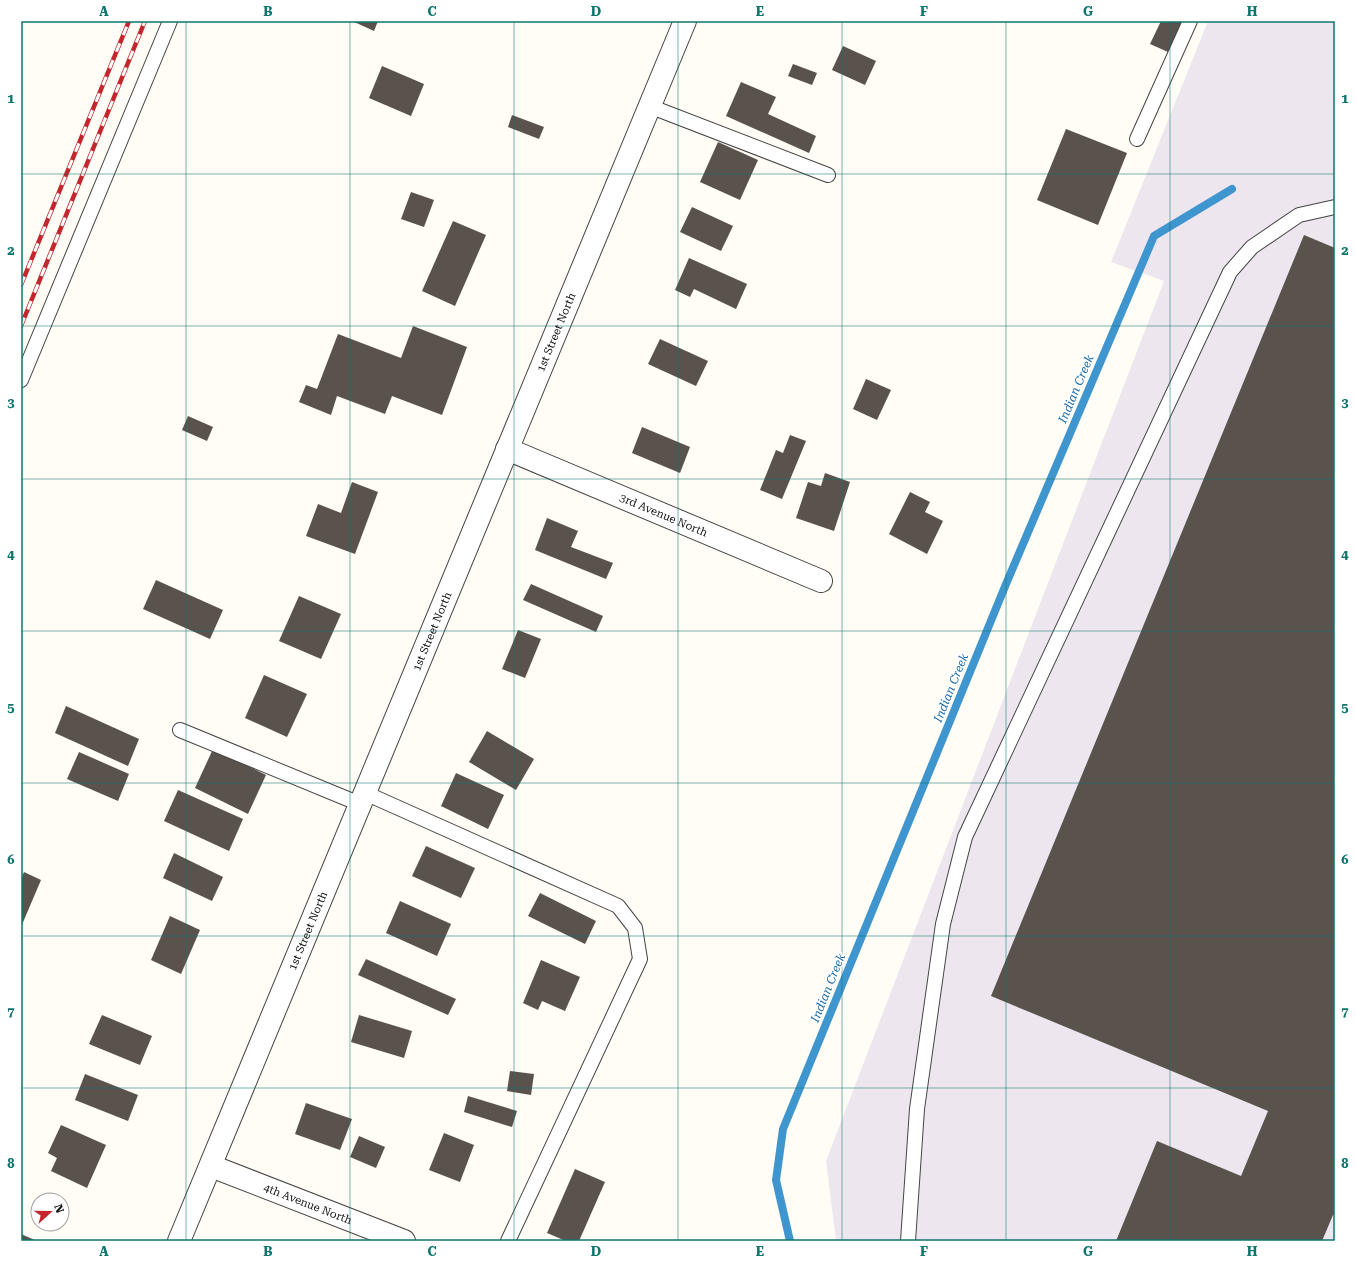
<svg xmlns="http://www.w3.org/2000/svg" width="1356" height="1262" font-family="'Roboto Serif',serif">
	<rect width="100%" height="100%" fill="#fffdf5"/>
	<polygon fill="#eee6ef" points="1208,21 1335,21 1335,1241 836,1241 826,1161 1164,281 1111,262"/>
	<g fill="none" stroke-linecap="round" stroke-linejoin="round">
		<polyline stroke="#3f96cf" stroke-width="8" points="790,1241 776,1180 783,1129 1006,584 1154,236 1232,189"/>
	</g>
	<g fill="#5a524d">
		<polygon points="352,21 378,21 374,31"/>
		<polygon points="1161,21 1182,21 1168,52 1150,44"/>
		<polygon points="843,46 876,61 865,85 832,70"/>
		<polygon points="793,64 817,73 812,85 788,76"/>
		<polygon points="382,66 424,84 411,116 369,98"/>
		<polygon points="741,82 776,97 768,114 816,136 809,153 726,116"/>
		<polygon points="512,115 544,127 539,139 508,127"/>
		<polygon points="1066,129 1127,153 1098,225 1037,200"/>
		<polygon points="718,142 758,160 740,200 700,182"/>
		<polygon points="411,192 434,200 424,227 401,219"/>
		<polygon points="692,207 733,226 721,251 680,232"/>
		<polygon points="453,221 486,235 455,306 422,291"/>
		<polygon points="1304,235 1335,248 1335,1215 1333,1215 1322,1241 1116,1241 1157,1141 1241,1176 1268,1111 991,996"/>
		<polygon points="689,258 747,284 736,309 694,289 690,297 675,290"/>
		<polygon points="413,326 467,347 442,415 392,396 385,414 337,396 331,415 299,402 306,385 317,389 338,334 401,358"/>
		<polygon points="660,339 708,361 696,386 648,364"/>
		<polygon points="866,379 891,390 877,420 853,409"/>
		<polygon points="188,416 213,427 207,441 182,430"/>
		<polygon points="642,427 690,447 680,473 632,453"/>
		<polygon points="790,435 806,441 782,499 760,490 776,450 783,453"/>
		<polygon points="825,473 850,482 834,531 796,518 808,482 821,486"/>
		<polygon points="352,482 378,492 355,554 306,536 318,504 341,513"/>
		<polygon points="910,492 930,502 925,512 943,521 927,554 889,534"/>
		<polygon points="547,518 578,531 571,547 613,563 606,579 535,550"/>
		<polygon points="156,580 223,610 210,639 143,609"/>
		<polygon points="531,584 603,616 596,632 523,600"/>
		<polygon points="299,596 341,614 321,659 279,641"/>
		<polygon points="518,630 541,639 525,678 502,669"/>
		<polygon points="264,675 307,694 287,737 245,718"/>
		<polygon points="66,706 139,739 128,766 55,733"/>
		<polygon points="487,731 534,759 516,790 469,762"/>
		<polygon points="213,749 266,775 248,814 195,788"/>
		<polygon points="79,752 129,774 118,801 67,779"/>
		<polygon points="456,773 504,795 488,829 441,806"/>
		<polygon points="178,790 243,819 229,851 164,821"/>
		<polygon points="426,846 475,868 461,898 412,876"/>
		<polygon points="174,853 223,877 212,901 163,878"/>
		<polygon points="24,872 41,880 21,927 21,879"/>
		<polygon points="540,893 596,921 585,944 528,916"/>
		<polygon points="400,901 451,924 437,956 386,933"/>
		<polygon points="170,916 200,930 181,974 151,960"/>
		<polygon points="366,959 456,999 448,1015 358,975"/>
		<polygon points="541,960 580,977 565,1011 542,1001 538,1010 523,1003"/>
		<polygon points="102,1015 152,1036 140,1065 89,1044"/>
		<polygon points="359,1015 412,1031 404,1058 351,1042"/>
		<polygon points="510,1071 534,1074 531,1095 507,1091"/>
		<polygon points="85,1074 138,1095 128,1121 75,1100"/>
		<polygon points="468,1096 517,1111 512,1127 464,1112"/>
		<polygon points="306,1103 352,1119 340,1150 295,1134"/>
		<polygon points="61,1125 106,1145 87,1188 51,1171 57,1158 48,1153"/>
		<polygon points="444,1133 474,1145 460,1182 429,1170"/>
		<polygon points="359,1136 385,1147 376,1168 350,1157"/>
		<polygon points="575,1169 605,1182 579,1241 566,1241 547,1233"/>
		<polygon points="21,1234 37,1241 21,1241"/>
	</g>
	<g fill="none" stroke-linecap="round" stroke-linejoin="round">
		<defs>
			<g id="lane">
				<polyline points="649,106 828,175"/>
				<polyline points="1137,139 1190,21"/>
				<polyline points="21,380 170,21"/>
				<polyline points="180,730 360,804"/>
				<polyline points="365,793 618,906 635,928 640,959 508,1241"/>
				<polyline points="908,1241 917,1109 943,924 965,837 1230,272 1252,247 1299,215 1335,207"/>
			</g>
			<g id="street">
				<path id="s1" d="M507,449l314,132"/>
				<path id="s2" d="M211,1166l193,75"/>
				<path id="s3" d="M179,1241l506,-1220"/>
			</g>
		</defs>
		<use href="#lane" stroke="#444" stroke-width="16"/>
		<use href="#street" stroke="#444" stroke-width="24"/>
		<use href="#lane" stroke="#fff" stroke-width="14"/>
		<use href="#street" stroke="#fff" stroke-width="22"/>
		<defs>
			<g id="rail">
				<polyline points="21,285 129,21"/>
				<polyline points="21,326 145,21"/>
			</g>
		</defs>
		<use href="#rail" stroke="#c4262e" stroke-width="4.5"/>
		<use href="#rail" stroke="#fff" stroke-width="3" stroke-dasharray="9" stroke-linecap="butt"/>
	</g>
	<path fill="none" stroke="#0f766e" stroke-width="1" stroke-opacity="0.55" d="M186,21v1220M350,21v1220M514,21v1220M678,21v1220M842,21v1220M1006,21v1220M1170,21v1220M21,174h1314M21,326h1314M21,479h1314M21,631h1314M21,783h1314M21,936h1314M21,1088h1314"/>
	<g text-anchor="middle" stroke-width="4" stroke-linejoin="round" paint-order="stroke">
		<g font-size="11" fill="#111" stroke="#fff">
			<text dy="4" stroke="none"><textPath href="#s3" startOffset="984">1st Street North</textPath></text>
			<text dy="4" stroke="none"><textPath href="#s1" startOffset="170">3rd Avenue North</textPath></text>
			<text dy="4" stroke="none"><textPath href="#s3" startOffset="660">1st Street North</textPath></text>
			<text dy="4" stroke="none"><textPath href="#s3" startOffset="336">1st Street North</textPath></text>
			<text dy="4" stroke="none"><textPath href="#s2" startOffset="104">4th Avenue North</textPath></text>
		</g>
		<g font-size="12" font-style="italic" fill="#1768a6" stroke="#fff">
			<text transform="translate(1076 389) rotate(-67)" y="4">Indian Creek</text>
			<text transform="translate(951 688) rotate(-68)" y="4">Indian Creek</text>
			<text transform="translate(828 988) rotate(-68)" y="4">Indian Creek</text>
		</g>
	</g>
	<rect width="1356" height="1262" fill="none" stroke="#ffffff" stroke-width="44"/>
	<g transform="translate(50 1212) rotate(69)"><circle r="19" fill="#ffffff" stroke="#a0a0a0"/>
	<path d="M0-3L7 15L0 10L-7 15Z" fill="#c4262e"/>
	<text y="-6" font-size="11" font-weight="bold" text-anchor="middle" fill="#111111">N</text>
	</g>
	<rect x="22" y="22" width="1312" height="1218" fill="none" stroke="#0f766e" stroke-width="1.5"/>
	<g font-size="13" text-anchor="middle" font-weight="bold" fill="#0f766e">
		<text x="104" y="16">A</text>
		<text x="268" y="16">B</text>
		<text x="432" y="16">C</text>
		<text x="596" y="16">D</text>
		<text x="760" y="16">E</text>
		<text x="924" y="16">F</text>
		<text x="1088" y="16">G</text>
		<text x="1252" y="16">H</text>
		<text x="11" y="103">1</text>
		<text x="1345" y="103">1</text>
		<text x="11" y="255">2</text>
		<text x="1345" y="255">2</text>
		<text x="11" y="407">3</text>
		<text x="1345" y="407">3</text>
		<text x="11" y="559">4</text>
		<text x="1345" y="559">4</text>
		<text x="11" y="712">5</text>
		<text x="1345" y="712">5</text>
		<text x="11" y="864">6</text>
		<text x="1345" y="864">6</text>
		<text x="11" y="1016">7</text>
		<text x="1345" y="1016">7</text>
		<text x="11" y="1168">8</text>
		<text x="1345" y="1168">8</text>
		<text x="104" y="1256">A</text>
		<text x="268" y="1256">B</text>
		<text x="432" y="1256">C</text>
		<text x="596" y="1256">D</text>
		<text x="760" y="1256">E</text>
		<text x="924" y="1256">F</text>
		<text x="1088" y="1256">G</text>
		<text x="1252" y="1256">H</text>
	</g>
</svg>
